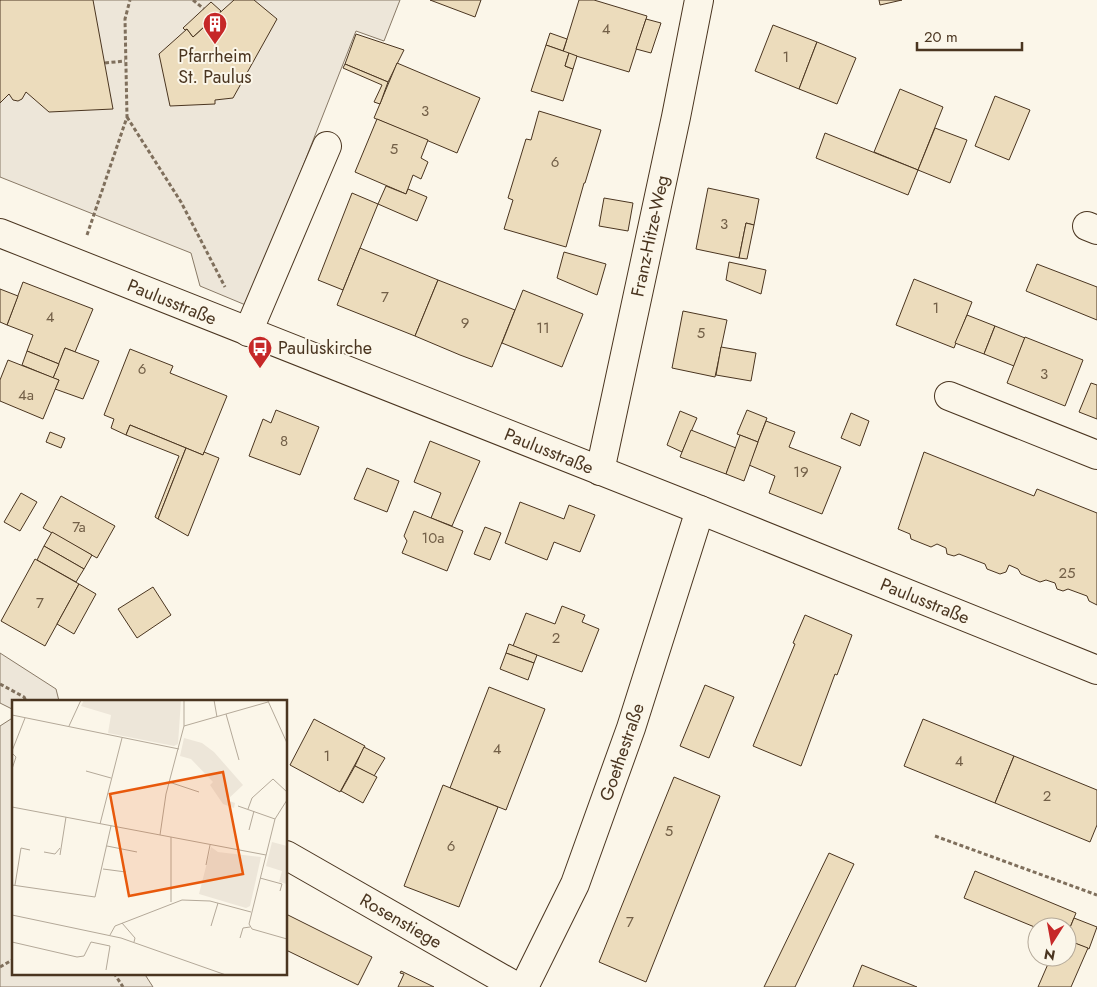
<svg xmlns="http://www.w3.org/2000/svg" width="1097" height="987" font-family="Jost,sans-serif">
	<rect width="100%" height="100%" fill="#fbf6e9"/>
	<g fill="#ede6d9" stroke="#887966">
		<polygon points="0,0 400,0 384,41 356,31 248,306 200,286 191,253 0,177"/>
		<polygon points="0,653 56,689 59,701 14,701 14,710 0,703"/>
		<polygon points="14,717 14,973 144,973 153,987 0,987 0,726"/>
	</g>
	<g fill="#ecdcbc" stroke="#4a3520">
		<polygon points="0,0 93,0 113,109 49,112 26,92 22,99 18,101 13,100 9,94 0,103"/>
		<polygon points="234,0 254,0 277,19 233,98 215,100 215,104 170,106 159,54 187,29 193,37"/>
		<polygon points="430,0 481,0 475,17"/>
		<polygon points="579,0 594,0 647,16 629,72 563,52"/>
		<polygon points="879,0 902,0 880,5"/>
		<polygon points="211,2 221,11 193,37 187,29 185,30 183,28"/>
		<polygon points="646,19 661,23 651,53 636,49"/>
		<polygon points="773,25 817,42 799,89 755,71"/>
		<polygon points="550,33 567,39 563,51 546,45"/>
		<polygon points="356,34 404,50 388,82 345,64"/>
		<polygon points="817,42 856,58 837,104 799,89"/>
		<polygon points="546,45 569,53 565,66 573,69 563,101 531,91"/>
		<polygon points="569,53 577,56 573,69 565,66"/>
		<polygon points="397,63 480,98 457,153 374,118"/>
		<polygon points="345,64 388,82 380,104 374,102 382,85 343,68"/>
		<polygon points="900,89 943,107 918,170 874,152"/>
		<polygon points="995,96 1030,110 1009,160 975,146"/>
		<polygon points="539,111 601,130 585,183 584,183 566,247 504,229 513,200 508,198 526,139 531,140"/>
		<polygon points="377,119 428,140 421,158 428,162 421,179 413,175 406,194 355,172"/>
		<polygon points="935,128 967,140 950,183 918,170"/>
		<polygon points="825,133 918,170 908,195 816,158"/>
		<polygon points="386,186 406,194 408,189 427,197 417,221 378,204"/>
		<polygon points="708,188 759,199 754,225 746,223 739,258 696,249"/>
		<polygon points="352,193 378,204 343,290 318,280"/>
		<polygon points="604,198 633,203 628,231 599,226"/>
		<polygon points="746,223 754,225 747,259 739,258"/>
		<polygon points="360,248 438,280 415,336 337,305"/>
		<polygon points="564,252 606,264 597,295 557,278"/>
		<polygon points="729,262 766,270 761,294 726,280"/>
		<polygon points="1037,264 1097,287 1097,320 1026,291"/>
		<polygon points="914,279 972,302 954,348 896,325"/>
		<polygon points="438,280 515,310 492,367 460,355 415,336"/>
		<polygon points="23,282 93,309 75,352 65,348 59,364 27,351 33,335 7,325"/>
		<polygon points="0,289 18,296 7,325 0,322"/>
		<polygon points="523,290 583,314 562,367 502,343"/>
		<polygon points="683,311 727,320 715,377 672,368"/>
		<polygon points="967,315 995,326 984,354 955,343"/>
		<polygon points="995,326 1025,338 1014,366 984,354"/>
		<polygon points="1025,337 1083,360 1065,406 1007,383"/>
		<polygon points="721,347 756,353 751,381 716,375"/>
		<polygon points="65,348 99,361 83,399 55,389 59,380 53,378"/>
		<polygon points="130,349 173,366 170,373 227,396 203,455 130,425 126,435 111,428 114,419 104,415"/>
		<polygon points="27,351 59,364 53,378 22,365"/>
		<polygon points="8,360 59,380 43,419 0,401 0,380"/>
		<polygon points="1091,383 1097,385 1097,419 1079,412"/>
		<polygon points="276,410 319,427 300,475 249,456 263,419 271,423"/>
		<polygon points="747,410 767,418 758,442 737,434"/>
		<polygon points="680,411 697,418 682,452 667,445"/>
		<polygon points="851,413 869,421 860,446 841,438"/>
		<polygon points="766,421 795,432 789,447 841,467 822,514 769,493 775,476 749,465"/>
		<polygon points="130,425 186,448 158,519 155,517 179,456 126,435"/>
		<polygon points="691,430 736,448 726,474 680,457"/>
		<polygon points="50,432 65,438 61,448 46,442"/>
		<polygon points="740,435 758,442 744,481 726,474"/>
		<polygon points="430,441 480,461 452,526 431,518 441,493 414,482"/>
		<polygon points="186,448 203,455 204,452 219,458 188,536 158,519"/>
		<polygon points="924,452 1034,496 1037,489 1097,513 1097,605 1089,601 1087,596 1068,589 1063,591 1057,589 1055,583 1046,580 1040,582 1021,574 1018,569 1009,565 1006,572 1000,574 987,569 985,564 959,554 954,556 947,554 946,548 937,544 931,547 911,539 910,534 898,529"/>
		<polygon points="367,468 399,481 387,512 354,499"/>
		<polygon points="21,493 37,502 20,531 4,522"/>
		<polygon points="61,496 115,526 97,558 43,528"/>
		<polygon points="520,502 564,519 569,505 595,515 580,552 554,542 547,560 505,543"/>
		<polygon points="414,511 463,531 447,571 402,553 407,541 404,536"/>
		<polygon points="485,527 501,533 490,560 474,554"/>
		<polygon points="52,532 92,555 84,569 44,546"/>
		<polygon points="44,546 84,569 76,582 37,560"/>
		<polygon points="35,559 79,584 45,646 1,621"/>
		<polygon points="79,584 96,594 74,634 57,624"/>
		<polygon points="153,587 171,615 137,638 118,609"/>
		<polygon points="562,606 585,615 582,622 599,629 582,672 513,646 526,613 555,624"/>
		<polygon points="805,615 852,635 837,675 835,674 801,766 753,746 795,644 793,643"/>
		<polygon points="509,644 537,655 534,663 506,653"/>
		<polygon points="506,653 534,663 528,680 500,669"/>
		<polygon points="705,685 734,697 709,758 680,746"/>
		<polygon points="489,687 545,709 506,810 450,788"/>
		<polygon points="314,719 365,746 340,792 290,765"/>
		<polygon points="923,719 1014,756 995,803 904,766"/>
		<polygon points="364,747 385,758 374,776 355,766"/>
		<polygon points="1014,756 1097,790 1097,825 1090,842 995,803"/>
		<polygon points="355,766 377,777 363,803 341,791"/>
		<polygon points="674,777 720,796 646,982 599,962"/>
		<polygon points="443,785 498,807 459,907 404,886"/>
		<polygon points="829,853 854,864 795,987 764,987"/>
		<polygon points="975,871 1076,913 1067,935 1067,927 1037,928 964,898"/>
		<polygon points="286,914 372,957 358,985 286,950"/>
		<polygon points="1074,918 1097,927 1089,949 1067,940 1067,935"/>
		<polygon points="1067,940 1088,948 1071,987 1038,987 1051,957 1067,957"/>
		<polygon points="862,965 917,987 853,987"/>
		<polygon points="401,971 434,987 398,987 404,974 400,973"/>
	</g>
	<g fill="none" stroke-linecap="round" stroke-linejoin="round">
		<defs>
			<g id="minor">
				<polyline points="1087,226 1097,230"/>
				<polyline points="0,233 700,510 1097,670"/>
				<polyline points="248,332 327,146"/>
				<polyline points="949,396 1097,455"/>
				<polyline points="600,471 676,117 699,0"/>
				<polyline points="286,855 517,987"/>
				<polyline points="524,987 575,884 631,728 700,510"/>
			</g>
		</defs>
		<use href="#minor" stroke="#4a3520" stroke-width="30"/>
		<g stroke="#7f6f5c" stroke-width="3" stroke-dasharray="4 2.5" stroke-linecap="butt">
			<polyline points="193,0 204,9"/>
			<polyline points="105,63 125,61"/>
			<polyline points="127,117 181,202 225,287"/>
			<polyline points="87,235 127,117 125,19 130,0"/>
			<polyline points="0,684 24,697 26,701"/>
			<polyline points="935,836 1097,895"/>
			<polyline points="0,967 14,959"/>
			<polyline points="114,973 123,987"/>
		</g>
		<use href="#minor" stroke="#fbf6e9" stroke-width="28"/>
	</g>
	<defs>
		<symbol id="building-pin" viewBox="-11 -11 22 30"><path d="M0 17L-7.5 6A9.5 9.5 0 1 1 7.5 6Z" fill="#c62828" stroke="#fbf6e9"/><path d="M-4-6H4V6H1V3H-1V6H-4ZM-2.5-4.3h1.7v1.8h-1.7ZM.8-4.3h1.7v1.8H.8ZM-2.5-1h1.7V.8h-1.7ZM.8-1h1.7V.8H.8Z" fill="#fff"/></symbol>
		<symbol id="bus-pin" viewBox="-11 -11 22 30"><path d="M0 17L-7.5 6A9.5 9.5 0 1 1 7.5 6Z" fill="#c62828" stroke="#fbf6e9"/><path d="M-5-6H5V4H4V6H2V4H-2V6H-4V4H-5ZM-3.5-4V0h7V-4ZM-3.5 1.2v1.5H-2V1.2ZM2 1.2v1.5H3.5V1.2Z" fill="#fff"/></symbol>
	</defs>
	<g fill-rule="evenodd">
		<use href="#building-pin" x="201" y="10" width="28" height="38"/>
		<use href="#bus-pin" x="246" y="334" width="28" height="38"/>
	</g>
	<g text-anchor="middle" stroke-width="4" stroke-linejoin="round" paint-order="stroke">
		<g font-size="15" fill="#725f47">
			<text x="606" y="34">4</text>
			<text x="786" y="62">1</text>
			<text x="425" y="116">3</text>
			<text x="394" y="154">5</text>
			<text x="555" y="167">6</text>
			<text x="724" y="229">3</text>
			<text x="385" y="302">7</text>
			<text x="936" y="313">1</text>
			<text x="50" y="322">4</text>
			<text x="465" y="328">9</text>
			<text x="543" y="333">11</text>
			<text x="701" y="338">5</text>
			<text x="142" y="374">6</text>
			<text x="1044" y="379">3</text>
			<text x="26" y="400">4a</text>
			<text x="284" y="446">8</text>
			<text x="801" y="477">19</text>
			<text x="79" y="532">7a</text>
			<text x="433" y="543">10a</text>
			<text x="1067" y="578">25</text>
			<text x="40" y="608">7</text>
			<text x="556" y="643">2</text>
			<text x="497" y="754">4</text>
			<text x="327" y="761">1</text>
			<text x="959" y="766">4</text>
			<text x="1047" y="801">2</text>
			<text x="669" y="836">5</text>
			<text x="451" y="851">6</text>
			<text x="630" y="927">7</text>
		</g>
		<g font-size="18" fill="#4a3520" stroke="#fbf6e9">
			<text x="215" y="62">Pfarrheim<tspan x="215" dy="21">St. Paulus</tspan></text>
			<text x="278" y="354" text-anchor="start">Pauluskirche</text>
		</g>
		<g font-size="18" fill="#4a3520" stroke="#fbf6e9">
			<text transform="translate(650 236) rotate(-78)" y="6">Franz-Hitze-Weg</text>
			<text transform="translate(172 302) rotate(22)" y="6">Paulusstraße</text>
			<text transform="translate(549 451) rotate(22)" y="6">Paulusstraße</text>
			<text transform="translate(925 601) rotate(22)" y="6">Paulusstraße</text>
			<text transform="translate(622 752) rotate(-71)" y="6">Goethestraße</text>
			<text transform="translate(401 921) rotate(30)" y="6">Rosenstiege</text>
		</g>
	</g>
	<g transform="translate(12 700)">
		<rect width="275" height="275" fill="#fbf6e9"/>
		<path d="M72,0h97l-3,44 -4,2 -66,-13 3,-18 -30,-9zM172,38l18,5 12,9 29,33 -16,15 8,3 -1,5 -11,-4 -13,-19 3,-3 -22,-23 -11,-3zM260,142l15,4v38l-8,-2 3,-11 -16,-5zM199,147l7,5 43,5 -11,49 -4,2 -47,-14z" fill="#ede6d9"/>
		<path fill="none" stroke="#b4a999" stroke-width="1" d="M202,0l3,17M256,1l19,42M214,14l13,46M0,15l167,34M57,26l12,-26M172,26l84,-24M0,51l13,-33M0,53l4,4 -4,12M74,71l25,7M157,82l30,10M275,100l-12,19 -26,105 3,5 35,10M226,106l37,13M0,107l254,48M236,109l4,-11 21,-19 14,13M88,124l22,-86M237,130l5,-19M148,135l6,-41 18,-68v-26M95,146l30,6M32,152l11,2 5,-6M48,155l6,-38M194,165l4,-20M91,169l23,3M248,178l22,6 -2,7M0,185l83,12 16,-71M3,185l6,-37 9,2M159,202v-65M0,215l109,23 105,37M110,223l13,15 -1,4M199,226l7,-23M98,235l5,-9 67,-26 28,1 41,11M228,238l3,-10 7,-1M0,242l65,15 7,-1 7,-14 19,4 -4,24"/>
		<path fill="#e8590c" fill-opacity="0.15" stroke="#e8590c" stroke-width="2.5" d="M211,72l20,102 -114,22 -19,-102z"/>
		<rect width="275" height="275" fill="none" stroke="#4a3520" stroke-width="2.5"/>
	</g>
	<g transform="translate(1052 942) rotate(191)"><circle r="24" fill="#fbf6e9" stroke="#b4a999"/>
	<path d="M0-4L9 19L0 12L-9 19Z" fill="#c62828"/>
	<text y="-8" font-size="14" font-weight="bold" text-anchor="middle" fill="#4a3520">N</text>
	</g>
	<path d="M917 42v8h105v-8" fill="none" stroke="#4a3520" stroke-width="2.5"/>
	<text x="924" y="42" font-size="15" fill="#4a3520" stroke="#fbf6e9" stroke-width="4" paint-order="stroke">20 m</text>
</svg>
